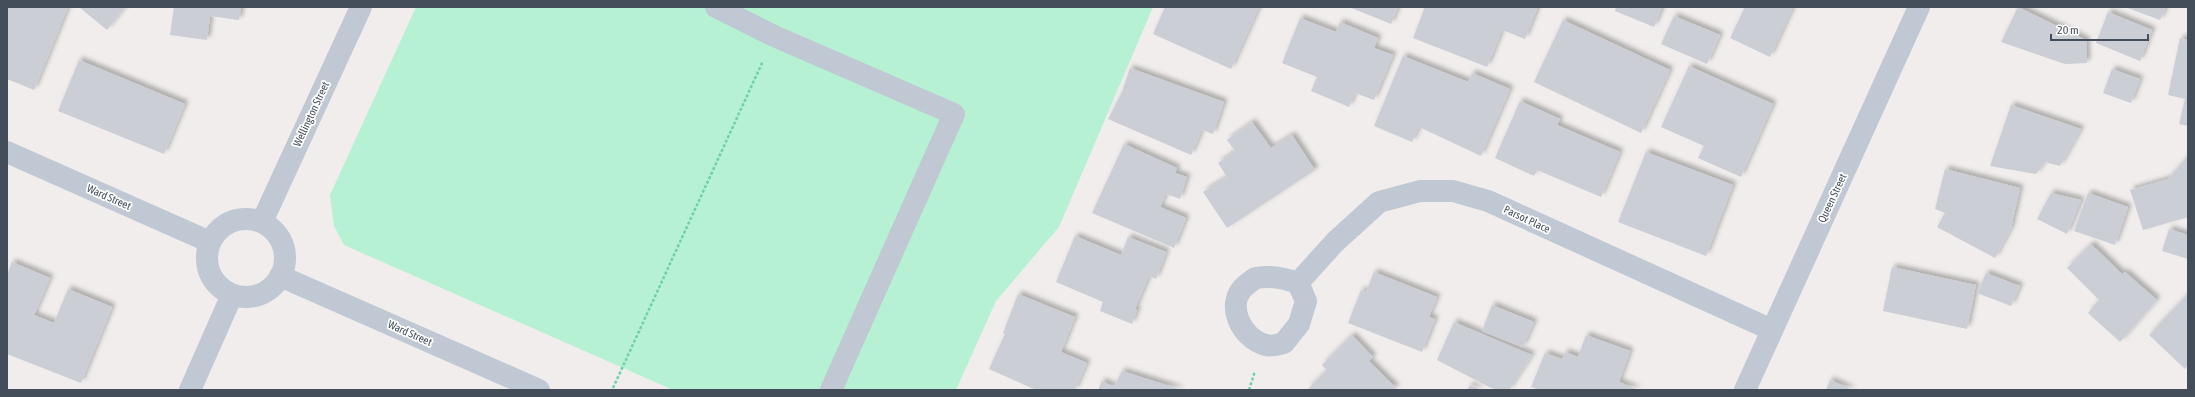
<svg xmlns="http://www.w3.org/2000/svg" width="2195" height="397" font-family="'Asap Condensed',sans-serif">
	<defs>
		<filter id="shadow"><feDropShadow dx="3.5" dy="-3.5" stdDeviation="2" flood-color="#0004"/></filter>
	</defs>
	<rect width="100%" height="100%" fill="#f0edec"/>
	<polygon fill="#b7f1d3" points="416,7 1153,7 1059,227 996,301 956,390 673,390 344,245 334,226 330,195"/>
	<g fill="#cbced5" filter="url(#shadow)">
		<polygon points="9,7 68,7 34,90 7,79 7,12"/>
		<polygon points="79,7 125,7 107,30"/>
		<polygon points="174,7 241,7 239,20 210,16 207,40 170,35"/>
		<polygon points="1165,7 1259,7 1231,69 1153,34"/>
		<polygon points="1349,7 1398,7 1391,24"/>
		<polygon points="1425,7 1533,7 1537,9 1525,39 1502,30 1487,67 1413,38"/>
		<polygon points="1616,7 1662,7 1654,27 1615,11"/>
		<polygon points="1745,7 1793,7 1770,57 1730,38"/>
		<polygon points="2018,7 2086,40 2087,63 2065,64 2001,42"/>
		<polygon points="2125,7 2166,7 2160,20"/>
		<polygon points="2108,12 2152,30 2140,61 2096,43"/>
		<polygon points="1674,16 1720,35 1707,64 1661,44"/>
		<polygon points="1300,18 1336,32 1340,22 1378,38 1374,48 1393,55 1374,100 1355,93 1349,107 1311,91 1317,77 1282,63"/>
		<polygon points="1563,20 1670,70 1641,133 1534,82"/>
		<polygon points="2180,38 2188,40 2188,126 2179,124 2185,99 2168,95"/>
		<polygon points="1403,56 1468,82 1472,73 1510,89 1481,156 1419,127 1412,142 1374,126"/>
		<polygon points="79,60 185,104 164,154 58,111"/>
		<polygon points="1689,66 1773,104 1741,177 1698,158 1704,146 1661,127"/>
		<polygon points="1130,68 1224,102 1213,134 1202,130 1191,155 1108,119 1122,92"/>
		<polygon points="2112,69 2140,79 2131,103 2103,93"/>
		<polygon points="1520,101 1560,119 1557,125 1620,152 1601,197 1537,170 1534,176 1495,158"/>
		<polygon points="2011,105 2081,129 2060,166 2045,162 2036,174 1990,166"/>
		<polygon points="1252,122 1271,148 1292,135 1315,170 1227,228 1203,192 1227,177 1218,163 1235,151 1227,140"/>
		<polygon points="1124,144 1177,168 1175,173 1187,177 1180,199 1166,194 1160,207 1186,218 1174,248 1092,213"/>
		<polygon points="1646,152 1733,185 1706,256 1618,222"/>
		<polygon points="2188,156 2188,217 2143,230 2130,190 2168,179"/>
		<polygon points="1945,169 2020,188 2011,228 1995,258 1937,227 1945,213 1935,209"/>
		<polygon points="2051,193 2081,200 2067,234 2037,219"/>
		<polygon points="2088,193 2128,207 2115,245 2074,231"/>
		<polygon points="2169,229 2188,235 2188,259 2162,251"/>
		<polygon points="1075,236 1121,255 1128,237 1166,252 1156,279 1149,276 1135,309 1137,310 1132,324 1100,311 1103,302 1056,282"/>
		<polygon points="2091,244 2122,274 2125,272 2157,300 2120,342 2088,313 2099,300 2067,268"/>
		<polygon points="12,262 50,278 34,315 54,323 68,289 112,307 81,383 7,354 7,275"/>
		<polygon points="1892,267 1976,285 1967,329 1883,311"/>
		<polygon points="1374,272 1437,297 1429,317 1435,319 1422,352 1348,323 1361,290 1366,292"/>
		<polygon points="1986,273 2020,286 2011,306 1977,293"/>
		<polygon points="1018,294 1075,317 1061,352 1087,363 1075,390 1036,390 989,369 1005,334 1003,333"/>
		<polygon points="2188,294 2188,365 2185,369 2149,335"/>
		<polygon points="1492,305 1534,322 1523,347 1482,331"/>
		<polygon points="1454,322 1532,355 1509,390 1497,390 1489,387 1437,360"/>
		<polygon points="1352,335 1373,357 1369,361 1396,388 1394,390 1307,390 1327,370 1322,365"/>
		<polygon points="1586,335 1630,351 1619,382 1638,390 1540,390 1531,387 1545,353 1562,359 1565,352 1578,357"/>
		<polygon points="1122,371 1182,390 1098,390 1102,381 1114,387"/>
		<polygon points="1830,380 1853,390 1826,390"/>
		<polygon points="1470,385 1481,390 1467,390"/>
	</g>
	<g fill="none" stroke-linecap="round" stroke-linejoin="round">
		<g stroke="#6dd1a9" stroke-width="2.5" stroke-dasharray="3 2" stroke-linecap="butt">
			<polyline points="613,388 763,61"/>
			<polyline points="1249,390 1255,371"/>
		</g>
		<g stroke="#bfc8d3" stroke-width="22">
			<polyline points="716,7 774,36 954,114 831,390"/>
			<polyline points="7,152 210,242"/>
			<circle cx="246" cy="258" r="39"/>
			<polyline points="262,222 361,7"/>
			<polyline points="280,276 539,390"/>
			<path d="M1298,283c-14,-5 -27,-8 -42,-5 -3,1 -7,5 -10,7 -22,18 -5,54 20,60 5,2 13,-1 18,-2l15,-19 7,-23 -8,-18 37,-41 44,-40 41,-11h33l35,10 284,129"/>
			<polyline points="190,390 232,295"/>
			<polyline points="1745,390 1919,7"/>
		</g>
	</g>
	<g text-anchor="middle" stroke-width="3.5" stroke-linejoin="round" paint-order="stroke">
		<g font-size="11" fill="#444e5b" stroke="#fff">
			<text transform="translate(311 114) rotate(-65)" y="4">Wellington Street</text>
			<text transform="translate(109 197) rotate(24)" y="4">Ward Street</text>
			<text transform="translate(1832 198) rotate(-65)" y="4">Queen Street</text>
			<text transform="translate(1527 219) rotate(25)" y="4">Parsot Place</text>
			<text transform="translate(410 333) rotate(24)" y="4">Ward Street</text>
		</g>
	</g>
	<rect width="2195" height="397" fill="none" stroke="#444e5b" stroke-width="16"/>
	<path d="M2051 34v6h97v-6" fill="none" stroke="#444e5b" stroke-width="2"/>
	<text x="2057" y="34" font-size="12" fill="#444e5b" stroke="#ffffff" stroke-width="3" paint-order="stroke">20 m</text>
</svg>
